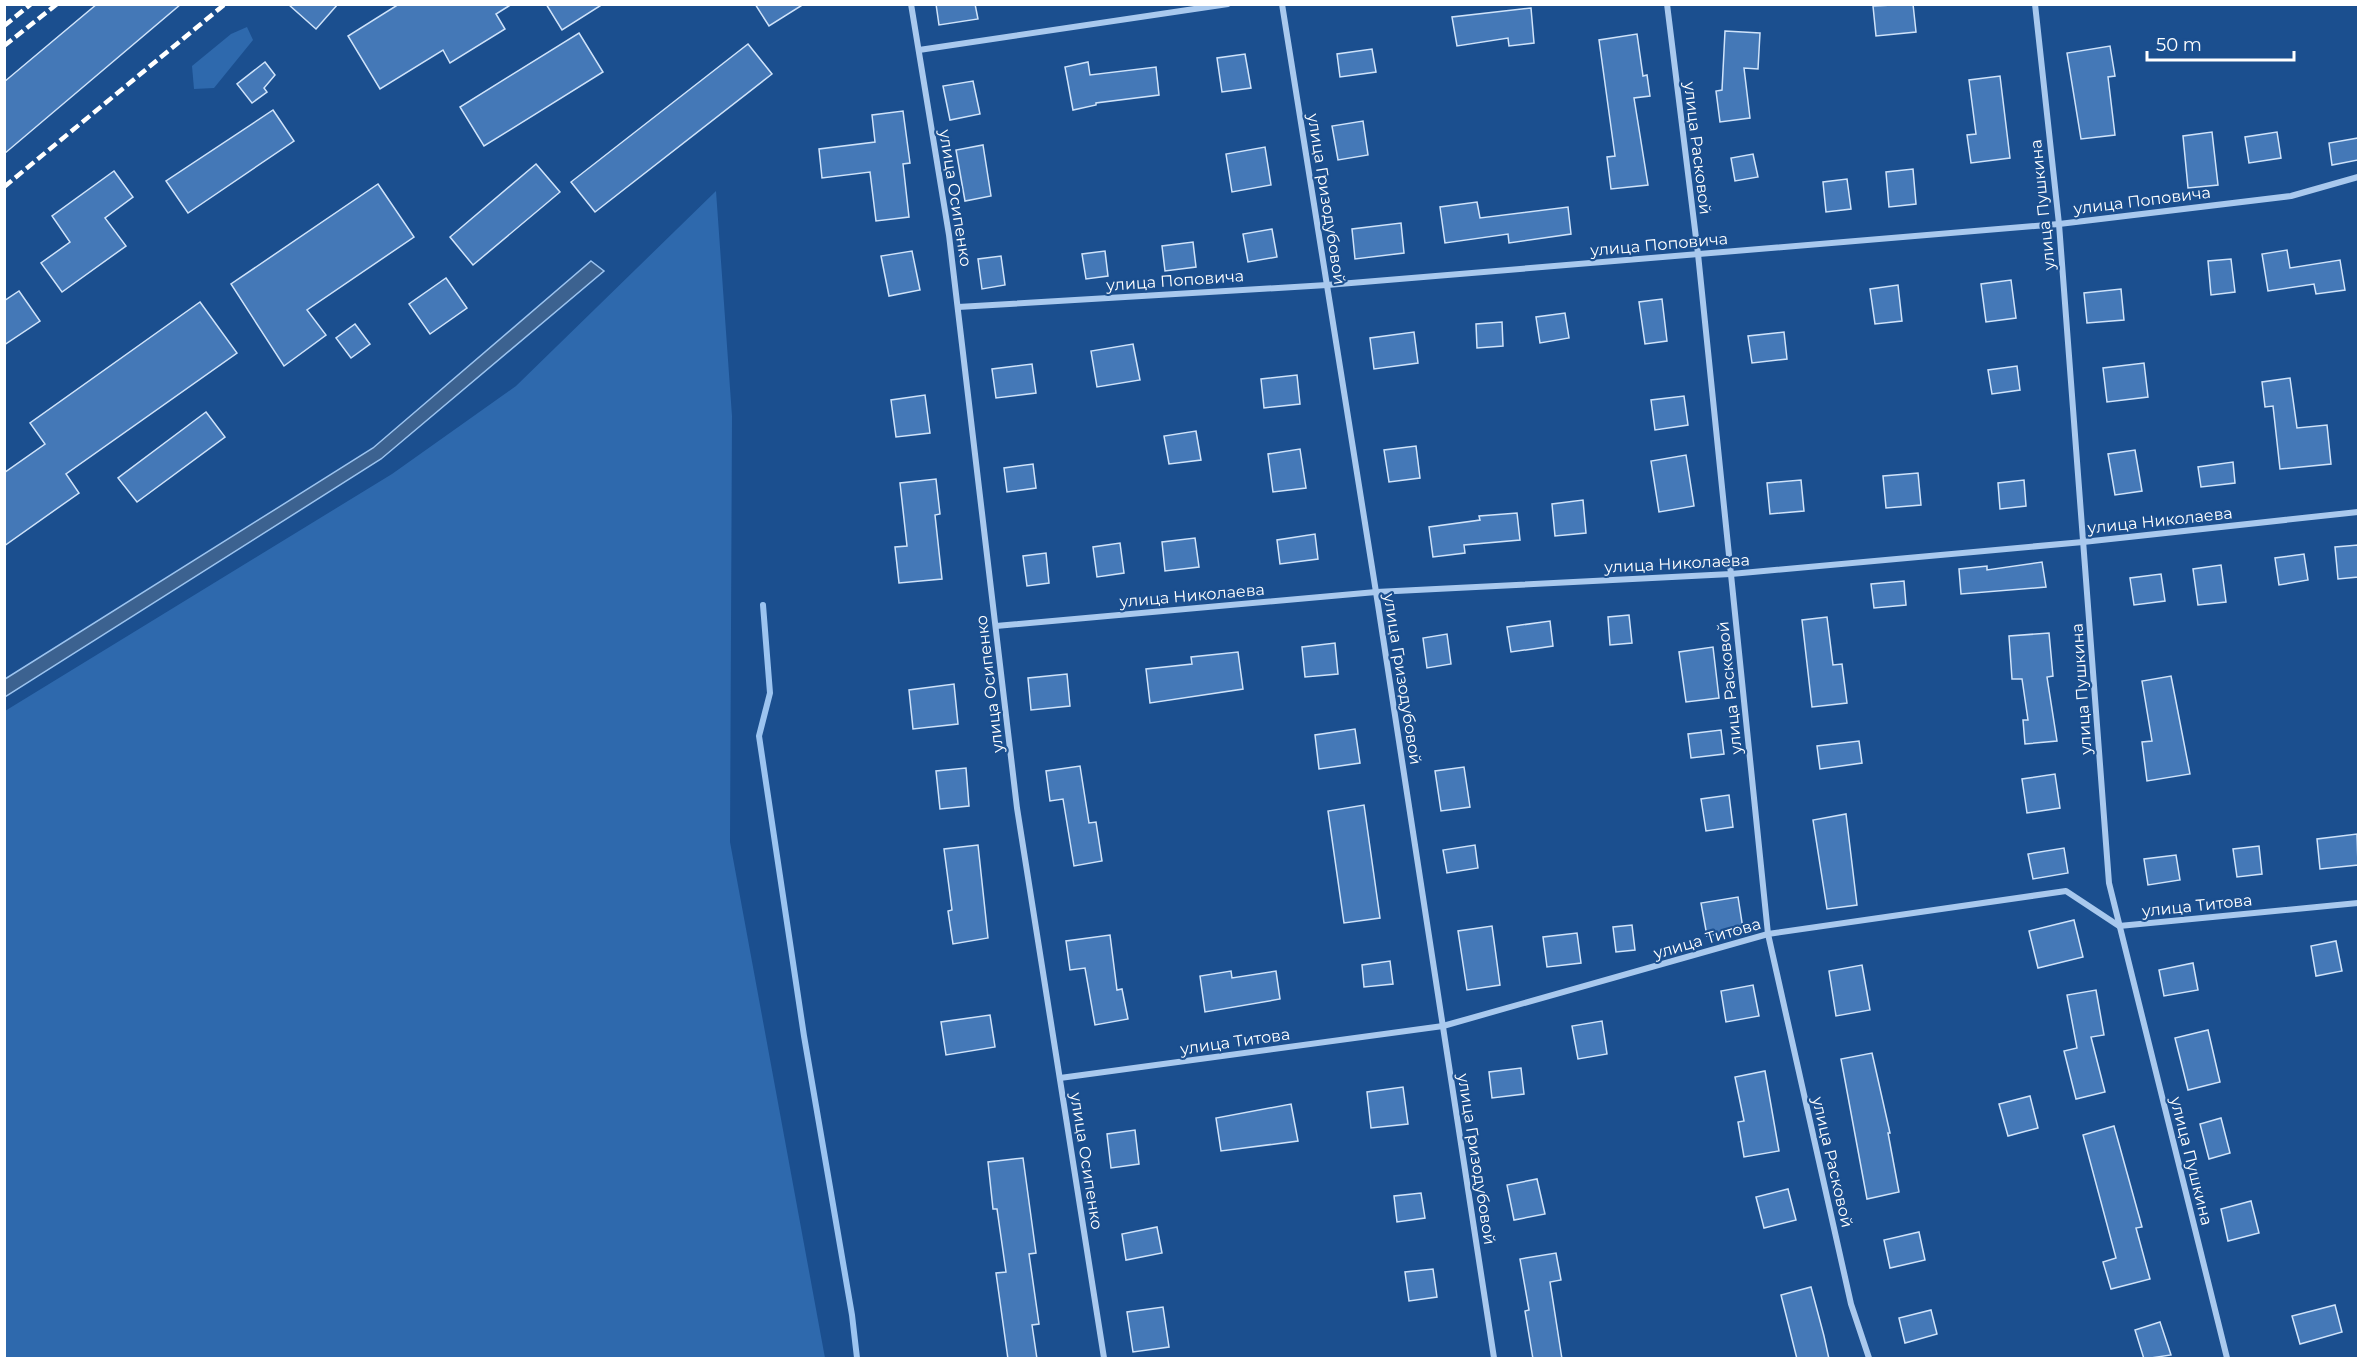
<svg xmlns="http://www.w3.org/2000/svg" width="2363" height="1363" font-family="Montserrat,sans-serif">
	<rect width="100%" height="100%" fill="#1b4f8f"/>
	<g fill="#2e69ad">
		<polygon points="247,27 253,40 214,88 194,89 192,66 231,34"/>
		<polygon points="716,191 732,416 730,842 825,1358 5,1358 5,711 392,474 516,386"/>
	</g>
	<polygon fill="#3c6290" stroke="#9cc4f0" stroke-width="1.5" points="591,261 604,271 381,459 5,697 5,679 373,448"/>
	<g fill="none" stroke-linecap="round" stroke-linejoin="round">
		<polyline stroke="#9cc4f0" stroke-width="6" points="763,605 770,693 759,736 804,1036 852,1315 857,1358"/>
	</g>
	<g fill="#4478b7" stroke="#cfe3fa" stroke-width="1.5">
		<polygon points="97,4 181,4 4,154 4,82"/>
		<polygon points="288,4 338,4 316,29"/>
		<polygon points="399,4 512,4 496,14 505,29 450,63 443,50 380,89 348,36"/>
		<polygon points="546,4 603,4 562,30"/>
		<polygon points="755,4 804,4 769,26"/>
		<polygon points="936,4 975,4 978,19 939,25"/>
		<polygon points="1913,4 1916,32 1876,36 1873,6"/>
		<polygon points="1531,8 1534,43 1509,46 1508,38 1457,46 1452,17"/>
		<polygon points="1725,31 1760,33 1758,69 1744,68 1750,118 1720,122 1716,91 1722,90"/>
		<polygon points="579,33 603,72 484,146 460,107"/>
		<polygon points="1637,34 1643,76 1647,75 1650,96 1634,98 1648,185 1611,189 1607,157 1615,156 1599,40"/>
		<polygon points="748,44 772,74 595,212 571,182"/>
		<polygon points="2110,46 2115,76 2108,77 2115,135 2081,139 2067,53"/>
		<polygon points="1372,49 1376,72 1340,77 1337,54"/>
		<polygon points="1245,54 1251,88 1222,92 1217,58"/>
		<polygon points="265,62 275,75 264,88 267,92 252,103 237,84"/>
		<polygon points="1088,62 1090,75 1156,67 1159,95 1096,103 1096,105 1073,110 1065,67"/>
		<polygon points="2000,76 2010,158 1971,163 1967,135 1976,134 1969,80"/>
		<polygon points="973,81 980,114 950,120 943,86"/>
		<polygon points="273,110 294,141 188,213 166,181"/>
		<polygon points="903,111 910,163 903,164 909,217 876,221 870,172 822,178 819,149 875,142 872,115"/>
		<polygon points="1363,121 1368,155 1338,160 1332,126"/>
		<polygon points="2212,132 2218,185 2188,188 2183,136"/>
		<polygon points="2277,132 2281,158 2249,163 2245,137"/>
		<polygon points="2358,138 2358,160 2332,165 2329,143"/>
		<polygon points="983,145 991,196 965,201 956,150"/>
		<polygon points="1265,147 1271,185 1232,192 1226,154"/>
		<polygon points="1753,154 1758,177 1735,181 1731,158"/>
		<polygon points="536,164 560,192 473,265 450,237"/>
		<polygon points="1913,169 1916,204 1889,207 1886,172"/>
		<polygon points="114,171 133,197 105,218 126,246 62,292 41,263 70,242 52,216"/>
		<polygon points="1847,179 1851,209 1826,212 1823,182"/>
		<polygon points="378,184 414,237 307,310 326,335 284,366 231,284"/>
		<polygon points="1477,202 1480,218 1568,207 1571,234 1509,243 1508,234 1445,243 1440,207"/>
		<polygon points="1401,223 1404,253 1355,259 1352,229"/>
		<polygon points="1272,229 1277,257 1248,262 1243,234"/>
		<polygon points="1193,242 1196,267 1165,271 1162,246"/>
		<polygon points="2287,250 2290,268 2340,260 2345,290 2316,294 2314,284 2268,291 2262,254"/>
		<polygon points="912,251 920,290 889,296 881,256"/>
		<polygon points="1105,251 1108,276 1086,279 1082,254"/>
		<polygon points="1001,256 1005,285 982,289 978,259"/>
		<polygon points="2231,259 2235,292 2211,295 2208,261"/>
		<polygon points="446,278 467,308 430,334 409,304"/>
		<polygon points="2011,280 2016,318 1986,322 1981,284"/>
		<polygon points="1898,285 1902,321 1875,324 1870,289"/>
		<polygon points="2121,289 2124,320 2087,323 2084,293"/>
		<polygon points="19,291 40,321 4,345 4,301"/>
		<polygon points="1662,299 1667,341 1645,344 1639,302"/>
		<polygon points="200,302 237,353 66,474 79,493 4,546 4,473 45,444 30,423"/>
		<polygon points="1565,313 1569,338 1540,343 1536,317"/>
		<polygon points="1502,322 1503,346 1477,348 1476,324"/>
		<polygon points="355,324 370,344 351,358 336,338"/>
		<polygon points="1414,332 1418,363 1374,369 1370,338"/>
		<polygon points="1784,332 1787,359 1752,363 1748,336"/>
		<polygon points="1133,344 1140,380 1097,387 1091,351"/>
		<polygon points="2144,363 2148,397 2107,402 2103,368"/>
		<polygon points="1032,364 1036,393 996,398 992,369"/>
		<polygon points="2017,366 2020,390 1992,394 1988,370"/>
		<polygon points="1297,375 1300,404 1264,408 1261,379"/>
		<polygon points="2290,378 2297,428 2327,425 2331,464 2280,469 2273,406 2265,407 2262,382"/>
		<polygon points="925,395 930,433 896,437 891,400"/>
		<polygon points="1684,396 1688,425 1655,430 1651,400"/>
		<polygon points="206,412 225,437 137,502 118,478"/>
		<polygon points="1196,431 1201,460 1169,464 1164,436"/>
		<polygon points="1416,446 1420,478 1389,482 1384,450"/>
		<polygon points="1300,449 1306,488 1273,492 1268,454"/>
		<polygon points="2135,450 2142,491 2115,495 2108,454"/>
		<polygon points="1686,455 1694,506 1659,512 1651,461"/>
		<polygon points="2233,462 2235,483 2201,487 2198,467"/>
		<polygon points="1033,464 1036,488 1007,492 1004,468"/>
		<polygon points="1918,473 1921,505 1886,508 1883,476"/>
		<polygon points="936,479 940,514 935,515 942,579 899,583 895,547 907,546 900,483"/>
		<polygon points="1801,480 1804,511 1770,514 1767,483"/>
		<polygon points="2024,480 2026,506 2000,509 1998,483"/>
		<polygon points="1583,500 1586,533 1555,536 1552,504"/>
		<polygon points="1517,513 1520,540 1464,545 1465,553 1433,557 1429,527 1480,520 1479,516"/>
		<polygon points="1315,534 1318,559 1280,564 1277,540"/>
		<polygon points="1195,538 1199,567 1165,571 1162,542"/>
		<polygon points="1120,543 1124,573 1097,577 1093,547"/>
		<polygon points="2358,545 2358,577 2338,579 2335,547"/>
		<polygon points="1046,553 1049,583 1027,586 1023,556"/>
		<polygon points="2304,554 2308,580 2279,585 2275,558"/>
		<polygon points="2042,562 2046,587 1961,594 1959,569 1987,566 1987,570"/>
		<polygon points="2221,565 2226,602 2198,605 2193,569"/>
		<polygon points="2161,574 2165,601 2134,605 2130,578"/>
		<polygon points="1904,581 1906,605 1874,608 1871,584"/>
		<polygon points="1629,615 1632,643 1610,645 1608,617"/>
		<polygon points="1827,617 1833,665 1842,664 1847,703 1812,707 1802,620"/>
		<polygon points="1550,621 1553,646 1511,652 1507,627"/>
		<polygon points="2049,633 2053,676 2047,677 2057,741 2025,744 2023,720 2028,720 2022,679 2012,679 2009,636"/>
		<polygon points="1447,634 1451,664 1427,668 1423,638"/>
		<polygon points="1335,643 1338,674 1305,677 1302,647"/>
		<polygon points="1713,647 1719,698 1686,702 1679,652"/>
		<polygon points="1238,652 1243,689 1150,703 1146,669 1192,664 1191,657"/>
		<polygon points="1067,674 1070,706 1031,710 1028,678"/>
		<polygon points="2171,676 2190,774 2147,781 2142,742 2152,741 2142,681"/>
		<polygon points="954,684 958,724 913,729 909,690"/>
		<polygon points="1355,729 1360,763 1319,769 1315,735"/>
		<polygon points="1721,730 1724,754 1691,758 1688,734"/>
		<polygon points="1859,741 1862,763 1820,769 1817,746"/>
		<polygon points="1080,766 1089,823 1096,822 1102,861 1074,866 1063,799 1050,801 1046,771"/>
		<polygon points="1464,767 1470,807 1441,811 1435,771"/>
		<polygon points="966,768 969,806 940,809 936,771"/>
		<polygon points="2055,774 2060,808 2027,813 2022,779"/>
		<polygon points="1729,795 1733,827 1706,831 1701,799"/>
		<polygon points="1364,805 1380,918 1344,923 1328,811"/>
		<polygon points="1846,814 1857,905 1827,909 1813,820"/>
		<polygon points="2357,834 2358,865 2320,869 2317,839"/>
		<polygon points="978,845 988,938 953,944 948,911 952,910 944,849"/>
		<polygon points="1475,845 1478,868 1447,873 1443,850"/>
		<polygon points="2259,846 2262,874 2237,877 2233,849"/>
		<polygon points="2064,848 2068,873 2033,879 2028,854"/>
		<polygon points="2176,855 2180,880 2148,885 2144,859"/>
		<polygon points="1738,897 1743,929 1707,936 1701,903"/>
		<polygon points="2074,920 2083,957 2038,968 2029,931"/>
		<polygon points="1632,925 1635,950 1616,952 1613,927"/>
		<polygon points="1492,926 1500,985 1467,990 1458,931"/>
		<polygon points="1577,933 1581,963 1547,967 1543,937"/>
		<polygon points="1110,935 1117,990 1122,989 1128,1019 1095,1025 1085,968 1070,970 1066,941"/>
		<polygon points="2336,941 2342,971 2316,976 2311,946"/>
		<polygon points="1390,961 1393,984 1364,987 1362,965"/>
		<polygon points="2193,963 2198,990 2164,996 2159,970"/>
		<polygon points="1862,965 1870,1010 1836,1016 1829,971"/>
		<polygon points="1231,971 1232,978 1276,971 1280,999 1205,1012 1200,976"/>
		<polygon points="1753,985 1759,1016 1726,1022 1721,991"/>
		<polygon points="2096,990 2104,1035 2091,1037 2105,1092 2076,1099 2064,1051 2077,1048 2067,995"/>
		<polygon points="990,1015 995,1047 946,1055 941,1022"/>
		<polygon points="1602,1021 1607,1054 1578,1059 1572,1026"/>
		<polygon points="2208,1030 2220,1082 2188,1090 2175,1038"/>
		<polygon points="1872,1053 1890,1133 1888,1133 1899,1192 1867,1199 1841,1059"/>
		<polygon points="1521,1068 1524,1094 1492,1098 1489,1072"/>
		<polygon points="1765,1071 1779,1151 1744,1157 1738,1122 1744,1121 1735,1077"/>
		<polygon points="1403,1087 1408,1124 1371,1128 1367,1092"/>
		<polygon points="2030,1096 2038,1128 2008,1136 1999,1104"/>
		<polygon points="1291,1104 1298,1141 1221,1151 1216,1118"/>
		<polygon points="2221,1118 2230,1153 2209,1159 2200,1124"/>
		<polygon points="2114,1126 2142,1227 2136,1228 2150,1279 2111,1289 2103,1262 2116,1258 2083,1135"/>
		<polygon points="1135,1130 1139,1164 1111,1168 1107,1134"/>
		<polygon points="1023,1158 1036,1253 1029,1254 1039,1324 1032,1325 1037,1359 1008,1359 996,1273 1006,1272 997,1209 993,1209 988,1162"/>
		<polygon points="1537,1179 1545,1214 1514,1220 1507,1185"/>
		<polygon points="1788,1189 1796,1220 1764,1228 1756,1197"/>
		<polygon points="1421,1193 1425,1218 1397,1222 1394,1196"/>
		<polygon points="2251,1201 2259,1233 2228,1241 2221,1209"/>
		<polygon points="1157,1227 1162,1253 1126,1260 1122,1234"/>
		<polygon points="1919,1232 1925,1260 1890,1268 1884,1240"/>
		<polygon points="1556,1253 1561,1280 1550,1282 1562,1359 1533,1359 1525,1311 1529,1310 1520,1259"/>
		<polygon points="1433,1269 1437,1297 1409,1301 1405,1272"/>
		<polygon points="1811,1287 1824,1336 1829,1359 1797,1359 1781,1295"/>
		<polygon points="2335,1305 2342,1332 2300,1344 2292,1316"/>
		<polygon points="1163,1307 1169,1347 1133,1352 1127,1312"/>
		<polygon points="1931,1310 1937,1334 1905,1343 1899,1318"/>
		<polygon points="2160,1322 2171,1355 2144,1359 2135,1330"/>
	</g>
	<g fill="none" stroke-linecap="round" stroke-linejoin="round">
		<g stroke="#a9c9ee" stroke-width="6">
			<polyline points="911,4 949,235 1017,808 1104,1358"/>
			<polyline points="1282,4 1376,592 1494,1358"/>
			<polyline points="1667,4 1698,254 1768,934 1851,1304 1869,1358"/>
			<polyline points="2035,4 2059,224 2109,883 2227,1358"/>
			<polyline points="919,50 1228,4"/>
			<polyline points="958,307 1327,285 2059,224 2291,196 2358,177"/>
			<polyline points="996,626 1376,592 1731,574 2083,542 2358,512"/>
			<polyline points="1060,1078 1443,1026 1768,934 2066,891 2119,926 2358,903"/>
		</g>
		<g stroke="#fff" stroke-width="4.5" stroke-dasharray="10 4.5" stroke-linecap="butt">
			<polyline points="4,26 31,4"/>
			<polyline points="4,46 57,4"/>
			<polyline points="4,187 225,4"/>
		</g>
	</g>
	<g text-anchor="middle" stroke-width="4.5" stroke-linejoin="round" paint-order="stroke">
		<g font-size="16" fill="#fff" stroke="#1b4f8f">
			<text transform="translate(1698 148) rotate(83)" y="6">улица Расковой</text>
			<text transform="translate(956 198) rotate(81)" y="6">улица Осипенко</text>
			<text transform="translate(1327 199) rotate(81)" y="6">улица Гризодубовой</text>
			<text transform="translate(2142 200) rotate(-7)" y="6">улица Поповича</text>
			<text transform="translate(2042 205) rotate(-96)" y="6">улица Пушкина</text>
			<text transform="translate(1659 244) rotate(-5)" y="6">улица Поповича</text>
			<text transform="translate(1175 280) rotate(-4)" y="6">улица Поповича</text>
			<text transform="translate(2160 520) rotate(-6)" y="6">улица Николаева</text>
			<text transform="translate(1677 563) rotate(-3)" y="6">улица Николаева</text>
			<text transform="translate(1192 595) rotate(-5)" y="6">улица Николаева</text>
			<text transform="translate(1403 679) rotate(81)" y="6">улица Гризодубовой</text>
			<text transform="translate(989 684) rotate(-97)" y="6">улица Осипенко</text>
			<text transform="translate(1729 688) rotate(-96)" y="6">улица Расковой</text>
			<text transform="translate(2081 689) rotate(-94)" y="6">улица Пушкина</text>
			<text transform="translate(2197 905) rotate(-6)" y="6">улица Титова</text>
			<text transform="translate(1707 938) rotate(-16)" y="6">улица Титова</text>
			<text transform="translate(1235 1041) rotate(-8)" y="6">улица Титова</text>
			<text transform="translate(1477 1159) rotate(81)" y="6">улица Гризодубовой</text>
			<text transform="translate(1087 1161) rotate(81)" y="6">улица Осипенко</text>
			<text transform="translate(2192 1161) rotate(76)" y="6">улица Пушкина</text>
			<text transform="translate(1833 1162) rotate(77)" y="6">улица Расковой</text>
		</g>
	</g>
	<rect width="2363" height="1363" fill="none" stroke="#ffffff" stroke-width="12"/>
	<path d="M2147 51v9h147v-9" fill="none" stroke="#ffffff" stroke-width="3"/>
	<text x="2156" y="51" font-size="18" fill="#ffffff" stroke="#1b4f8f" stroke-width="4.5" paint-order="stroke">50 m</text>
</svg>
